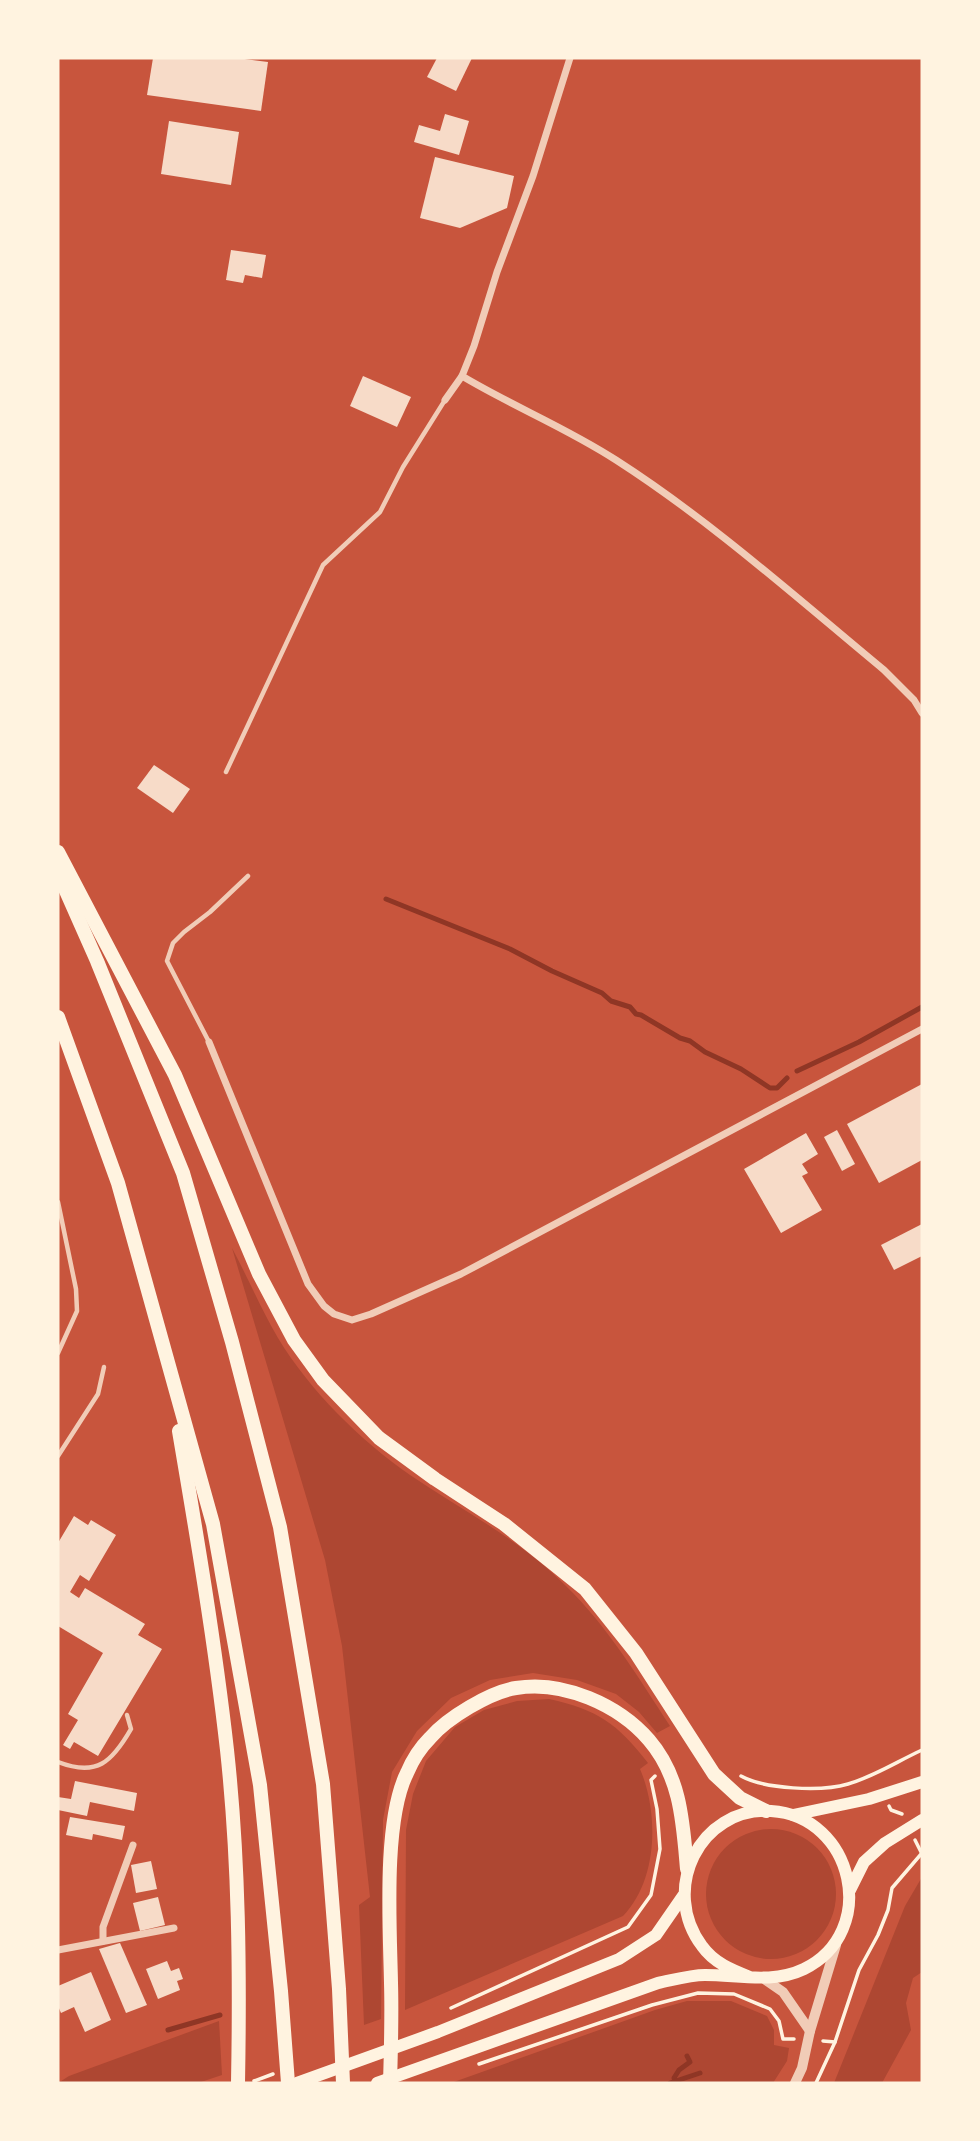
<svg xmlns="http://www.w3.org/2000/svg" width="980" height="2141" font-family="'Public Sans',sans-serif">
	<rect width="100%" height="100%" fill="#c8553d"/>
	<g fill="#ae4732">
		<path d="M232,1248c16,30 29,61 46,90 32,53 82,102 132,137 53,36 111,65 156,111 42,41 72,91 104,140l-13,7 -18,-21 -23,-18 -39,-14 -44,-7 -43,7 -39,18 -34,33 -25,41 -9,48 -2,199 -17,6 -5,-120 11,-8 -28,-251 -17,-86z"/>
		<path d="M549,1699c49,11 68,24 99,64l-8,6c19,44 18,111 -17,147l-218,94 1,-180 7,-36 13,-33 29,-34 29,-17 33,-9z"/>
		<circle cx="771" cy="1894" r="65"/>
		<polygon points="922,1877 922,1972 913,1978 906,2003 911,2030 882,2083 834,2083 905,1906"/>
		<polygon points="687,2001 731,2001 767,2016 774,2030 774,2045 789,2048 787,2061 773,2083 451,2083 655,2010"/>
		<polygon points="219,2021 222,2075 198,2083 58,2083 69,2076"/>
	</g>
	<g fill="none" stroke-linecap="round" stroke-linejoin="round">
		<g stroke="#8f3625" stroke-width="5">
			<polyline points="386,899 510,949 552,971 602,993 611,1001 630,1007 636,1014 641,1015 680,1038 690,1041 705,1052 741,1069 770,1088 777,1088 787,1078"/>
			<polyline points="797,1071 859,1042 922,1007"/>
			<polyline points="168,2030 220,2015"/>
			<polyline points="676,2082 674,2078 679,2070 690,2062 687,2056"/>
			<polyline points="670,2083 700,2073"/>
		</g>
	</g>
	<g fill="#f7dbc8">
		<polygon points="153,58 237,58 268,62 261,111 147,95"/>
		<polygon points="437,58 472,58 456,91 427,77"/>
		<polygon points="445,114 469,121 459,155 414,142 419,125 440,131"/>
		<polygon points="169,121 239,132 231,185 161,174"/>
		<polygon points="435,157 514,176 507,208 460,228 420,218"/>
		<polygon points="231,250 266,255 262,278 245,275 243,283 226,280"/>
		<polygon points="363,376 411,397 397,427 350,406"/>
		<polygon points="154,765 190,789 173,813 137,788"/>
		<polygon points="922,1084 922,1160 879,1183 847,1124"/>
		<polygon points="837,1130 855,1164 842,1171 824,1137"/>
		<polygon points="806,1133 818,1154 802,1164 808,1173 802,1176 822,1210 781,1233 744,1169"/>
		<polygon points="922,1224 922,1256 894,1270 881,1245"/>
		<polygon points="74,1516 88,1525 91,1520 116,1535 89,1581 80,1575 70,1592 79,1598 85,1588 145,1624 138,1635 162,1649 98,1756 74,1742 70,1749 63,1745 78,1720 68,1714 103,1653 58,1626 58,1543"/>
		<polygon points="75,1781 137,1793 134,1811 90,1802 87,1816 58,1810 58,1797 71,1799"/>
		<polygon points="70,1817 125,1826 122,1840 93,1834 92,1840 66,1835"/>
		<polygon points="151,1861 157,1889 136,1893 131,1865"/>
		<polygon points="158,1897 165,1925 140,1931 133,1903"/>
		<polygon points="120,1943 147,2005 126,2013 99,1949"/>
		<polygon points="167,1961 171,1971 179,1968 183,1979 177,1981 180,1990 158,1999 146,1969"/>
		<polygon points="91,1972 111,2020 85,2032 74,2007 61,2013 58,2006 58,1986"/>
	</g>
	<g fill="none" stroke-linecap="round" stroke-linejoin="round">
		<g stroke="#fff3e0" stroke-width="3.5">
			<path d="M741,1776c23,13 80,16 107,8 25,-7 50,-23 74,-34"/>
			<polyline points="889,1806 891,1810 902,1814"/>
			<polyline points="915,1840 922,1854"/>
			<polyline points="451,2008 628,1927 651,1895 660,1849 657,1809 651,1780 655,1776"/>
			<polyline points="823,2041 835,2042"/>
			<polyline points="479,2064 652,2005 698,1993 734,1994 770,2009 779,2021 783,2039 794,2039"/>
			<polyline points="254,2081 273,2074"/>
			<polyline points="816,2083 835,2042 859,1970 878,1935 888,1910 892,1888 922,1853"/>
		</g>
		<g stroke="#f1ccb7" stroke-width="4.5">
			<polyline points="226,772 323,565 380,512 403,467 445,400"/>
			<polyline points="209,1042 167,961 173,943 184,932 210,912 248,876"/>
			<polyline points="58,1202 76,1289 77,1311 58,1353"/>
			<polyline points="58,1456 98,1394 104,1367"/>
			<path d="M58,1762c39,15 54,0 73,-33l-4,-14"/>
		</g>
		<g stroke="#f1ccb7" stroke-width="7">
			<path d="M570,58l-37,118 -36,96 -23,74 -12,30c50,30 105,52 154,84 95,61 181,138 268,210l30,30 8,13"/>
			<polyline points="445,400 462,376"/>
			<polyline points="209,1042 308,1284 324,1306 334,1314 352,1320 371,1314 461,1274 922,1029"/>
			<polyline points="103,1941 103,1927 133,1845"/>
			<polyline points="58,1950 174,1928"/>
		</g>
		<g stroke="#f1ccb7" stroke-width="10">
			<polyline points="763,1978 783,1992 810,2031"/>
			<polyline points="795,2083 802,2068 810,2031 836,1945"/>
		</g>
		<g stroke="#fff3e0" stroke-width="12">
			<polyline points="793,1815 869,1799 922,1782"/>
			<polyline points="850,1890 864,1862 885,1843 922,1820"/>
			<polyline points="297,2083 438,2032 619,1959 656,1935 683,1896"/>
			<path d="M377,2083l281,-100c15,-3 32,-8 47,-8 33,0 68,9 99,-6 76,-37 50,-153 -33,-158 -72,-4 -111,79 -69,135 12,17 30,24 48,31"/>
		</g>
		<g stroke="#fff3e0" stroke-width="14">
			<polyline points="58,852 175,1075 259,1274 294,1340 323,1380 379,1438 435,1479 504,1524 585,1589 636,1653 714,1774 740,1798 766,1811"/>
			<polyline points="58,873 97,961 183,1173 232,1342 280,1527 323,1784 339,1989 343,2083"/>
			<polyline points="58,1017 118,1183 213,1524 260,1785 281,1991 288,2083"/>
			<path d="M179,1431c18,106 36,212 48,319 12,111 13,222 11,333"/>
			<path d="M390,2083c1,-33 2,-67 1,-100 -1,-55 -8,-162 16,-210 5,-12 14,-26 23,-35 17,-20 60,-46 86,-50 47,-8 103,17 133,52 32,37 34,83 38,129"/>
		</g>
	</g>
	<rect width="980" height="2141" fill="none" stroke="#fff3e0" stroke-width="119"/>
</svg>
